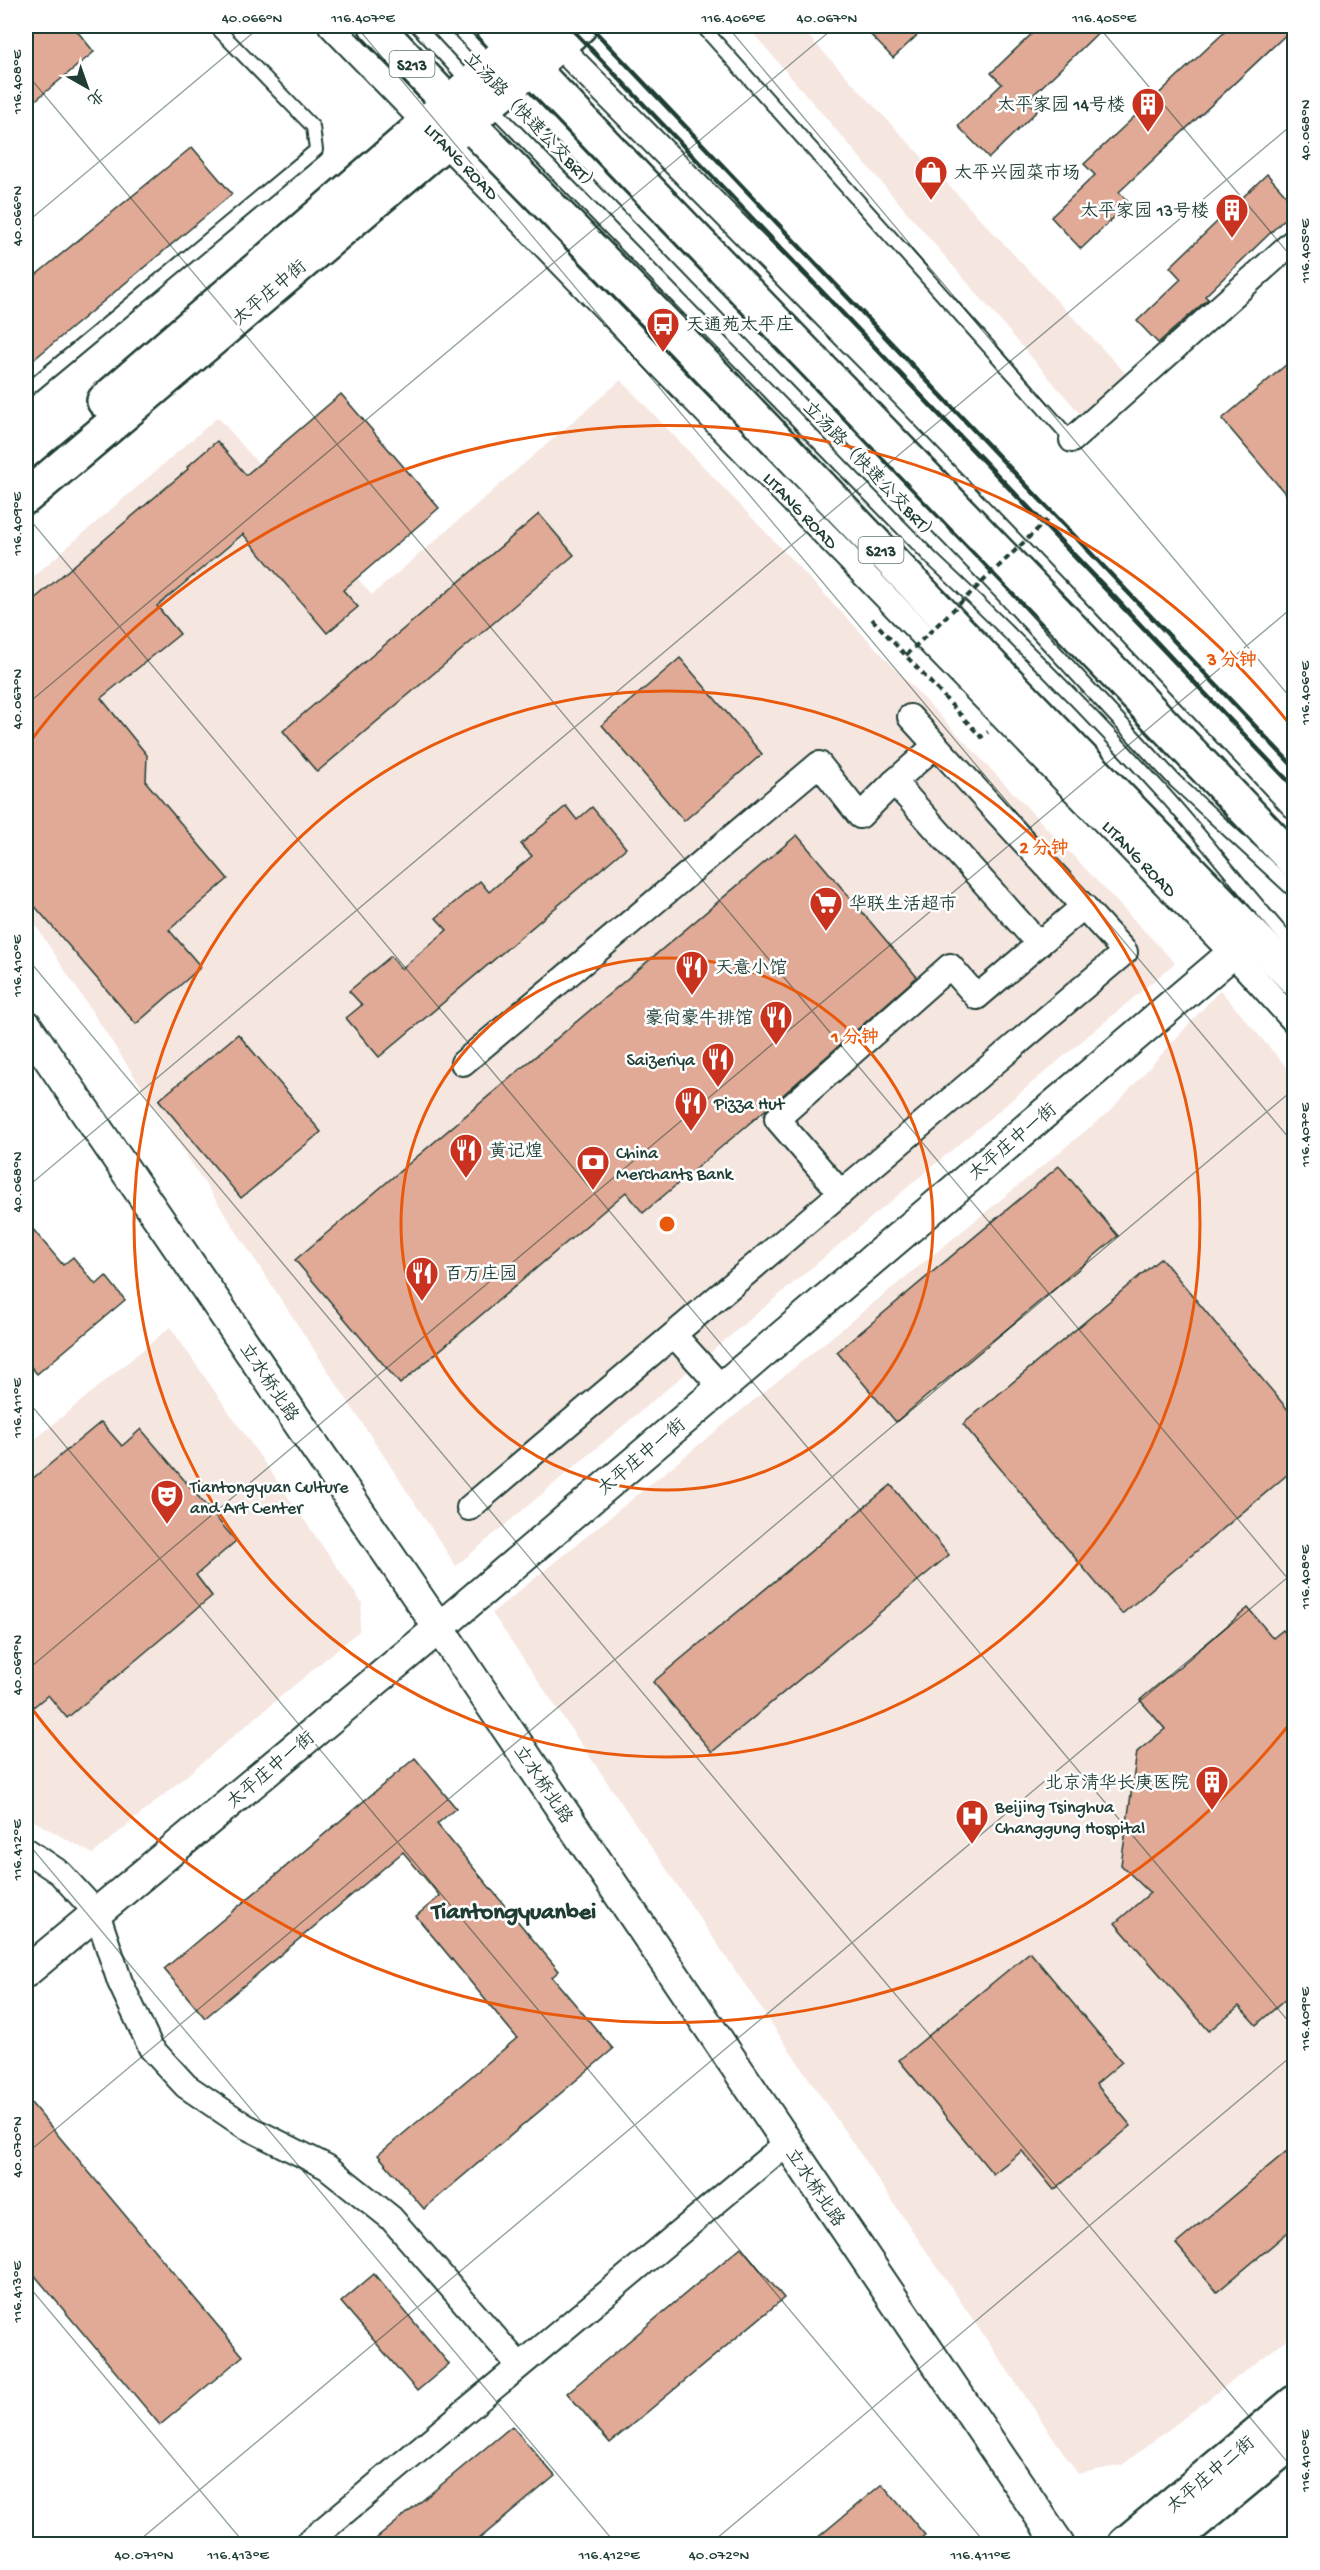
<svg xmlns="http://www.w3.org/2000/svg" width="1320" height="2570" font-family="'Gochi Hand','LXGW WenKai TC',sans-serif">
	<rect width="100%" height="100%" fill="#fff"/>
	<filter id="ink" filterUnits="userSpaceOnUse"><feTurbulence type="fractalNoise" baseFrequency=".0167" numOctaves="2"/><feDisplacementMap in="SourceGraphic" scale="12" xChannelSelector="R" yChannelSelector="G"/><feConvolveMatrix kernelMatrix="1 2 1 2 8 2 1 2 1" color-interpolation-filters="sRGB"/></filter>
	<g filter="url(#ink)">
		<g fill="#f6e6e0">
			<polygon points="747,26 799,26 1128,376 1081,415"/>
			<polygon points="621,380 1175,963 456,1566 26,911 26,583 218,417 372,595"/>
			<polygon points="1220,990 1294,1076 1294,2334 1122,2465 1078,2474 492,1613 1110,1111"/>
			<polygon points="170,1327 362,1603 359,1631 93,1854 26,1817 26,1447"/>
		</g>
		<g fill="#e0aa96" stroke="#1f3d34" stroke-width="1.5">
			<polygon points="26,26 73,26 94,52 26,108"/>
			<polygon points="862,26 927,26 893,58"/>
			<polygon points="1040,26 1105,26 1027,101 1037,111 989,158 958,126 1002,84 991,73"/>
			<polygon points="1231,26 1294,27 1119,192 1129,203 1081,249 1051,217 1095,175 1084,164"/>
			<polygon points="192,147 232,194 26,366 26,283"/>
			<polygon points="1267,174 1294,204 1294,210 1205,296 1208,299 1158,343 1137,321 1181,279 1170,267"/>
			<polygon points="1294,358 1294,504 1222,419"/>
			<polygon points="341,394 439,508 343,590 358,607 327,633 243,534 157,606 180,634 101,698 147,755 146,782 228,879 169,930 201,967 136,1024 26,896 26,606 188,469 187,467 217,441 246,475"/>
			<polygon points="539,514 574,555 317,772 283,731"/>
			<polygon points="680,658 762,754 684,821 602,725"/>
			<polygon points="566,806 577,820 592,807 626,848 379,1057 346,1018 362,1005 349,991 391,956 401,969 447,930 436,918 480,881 489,892 532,856 521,844"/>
			<polygon points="797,835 917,977 783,1095 643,1213 626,1192 400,1384 295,1260"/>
			<polygon points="238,1034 321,1132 241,1198 159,1100"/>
			<polygon points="1059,1166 1118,1236 896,1422 837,1352"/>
			<polygon points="26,1221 63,1265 73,1257 96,1285 106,1276 125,1300 37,1374 26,1361"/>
			<polygon points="1161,1258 1294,1417 1294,1469 1122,1614 963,1424"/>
			<polygon points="101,1422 122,1446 141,1429 236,1541 196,1575 212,1596 67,1718 48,1695 26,1713 26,1484"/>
			<polygon points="891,1485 949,1555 712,1752 653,1682"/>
			<polygon points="1248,1608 1273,1638 1283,1630 1294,1643 1294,1992 1256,2025 1239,2006 1209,2031 1115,1923 1150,1893 1121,1865 1137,1752 1165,1729 1140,1700"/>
			<polygon points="415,1758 456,1808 437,1824 559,1971 552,1977 613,2049 424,2209 378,2155 517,2038 416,1916 440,1896 403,1852 205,2018 164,1969"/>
			<polygon points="1030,1952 1122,2062 1096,2084 1131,2126 1054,2190 1022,2151 993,2174 899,2060"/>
			<polygon points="26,2097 243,2356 160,2425 26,2265"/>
			<polygon points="1294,2145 1294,2227 1217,2292 1176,2244"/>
			<polygon points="741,2247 784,2298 610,2443 567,2393"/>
			<polygon points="374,2274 449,2364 417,2391 341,2302"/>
			<polygon points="512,2426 555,2476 473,2544 370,2544"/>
			<polygon points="882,2484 925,2535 915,2544 810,2544"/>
		</g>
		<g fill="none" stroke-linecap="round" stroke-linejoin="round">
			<defs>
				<g id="service">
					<polyline points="417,26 469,82"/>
					<polyline points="455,26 492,64"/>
					<polyline points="702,26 1072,440"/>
					<polyline points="512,85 1001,593 1175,781 1294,891"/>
					<path d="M491,106l441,453c80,75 159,154 233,236 44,49 84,103 129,152"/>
					<polyline points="26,391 316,150 313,127 215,26"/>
				</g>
				<g id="minor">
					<polyline points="331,26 1232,953 1294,1021"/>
					<polyline points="547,34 910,401 1103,602 1294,806"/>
					<polyline points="1072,440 1294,241"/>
					<polyline points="1039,944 1084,906"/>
					<polyline points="463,1063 819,764 860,816 894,782"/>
					<polyline points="841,1193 777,1119 950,966 977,997 1039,944 894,782 936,745"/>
					<polyline points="674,1335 722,1388"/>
					<polyline points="469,1508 1125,952 910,717"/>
					<polyline points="26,1850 60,1873 97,1913 120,1982 151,2048 186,2086 245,2126 327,2167 391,2218 519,2365"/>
					<polyline points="306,2544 787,2143"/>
				</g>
				<g id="tertiary">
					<polyline points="26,1025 439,1628 1059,2544"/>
					<polyline points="26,1972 439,1628 1254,935"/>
				</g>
				<g id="secondary">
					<polyline points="104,401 426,123 536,26"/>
					<polyline points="26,497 444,143 580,26"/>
					<polyline points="1125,2544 1294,2403"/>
					<polyline points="1169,2544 1294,2440"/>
				</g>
				<g id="primary">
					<polyline points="376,26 467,122 682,341 983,657 1294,978"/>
					<path d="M492,26c265,280 537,555 802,835"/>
				</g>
			</defs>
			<use href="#service" stroke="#1f3d34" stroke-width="16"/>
			<use href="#minor" stroke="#1f3d34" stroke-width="28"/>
			<use href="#tertiary" stroke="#1f3d34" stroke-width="34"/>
			<use href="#secondary" stroke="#1f3d34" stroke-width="38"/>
			<use href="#primary" stroke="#1f3d34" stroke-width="38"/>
			<polyline stroke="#1f3d34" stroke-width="4" stroke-dasharray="6 4.5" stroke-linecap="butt" points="872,619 981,737 988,732"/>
			<use href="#service" stroke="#fff" stroke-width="12"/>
			<use href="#minor" stroke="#fff" stroke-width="24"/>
			<use href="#tertiary" stroke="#fff" stroke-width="30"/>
			<use href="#secondary" stroke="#fff" stroke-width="33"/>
			<use href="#primary" stroke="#fff" stroke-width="33"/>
			<g stroke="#1f3d34" stroke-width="4.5">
				<polyline points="569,26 1294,787"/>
				<polyline points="590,26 1294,767"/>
			</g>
			<polyline stroke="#1f3d34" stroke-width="4" stroke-dasharray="6 4.5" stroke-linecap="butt" points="906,655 1047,520"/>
		</g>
	</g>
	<path fill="none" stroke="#1f3d34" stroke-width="1.5" stroke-opacity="0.45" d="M356,26l938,1118M727,26l567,676M1098,26l196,234M26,73l1268,1513M26,223l235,-197M26,515l1268,1513M26,705l810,-679M26,957l1268,1513M26,1188l1268,-1065M26,1399l960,1145M26,1671l1268,-1065M26,1841l590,703M26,2154l1268,-1065M26,2283l219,261M135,2544l1159,-972M710,2544l584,-490M1286,2544l8,-7"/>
	<g fill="none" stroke="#e8590c" stroke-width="3">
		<circle cx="667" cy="1224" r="266"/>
		<circle cx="667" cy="1224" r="533"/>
		<path d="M1292 1721A799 799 0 0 1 29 1705M29 743A799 799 0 0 1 1292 727"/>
	</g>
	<defs>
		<symbol id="building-pin" viewBox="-11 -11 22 30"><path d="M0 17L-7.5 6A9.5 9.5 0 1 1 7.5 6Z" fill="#c8321e" stroke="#fff"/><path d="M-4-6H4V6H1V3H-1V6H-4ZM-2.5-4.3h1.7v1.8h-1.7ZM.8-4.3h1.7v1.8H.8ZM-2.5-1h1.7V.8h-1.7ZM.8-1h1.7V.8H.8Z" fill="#fff"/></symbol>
		<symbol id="shop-pin" viewBox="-11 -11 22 30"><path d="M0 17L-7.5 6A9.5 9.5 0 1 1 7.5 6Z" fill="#c8321e" stroke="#fff"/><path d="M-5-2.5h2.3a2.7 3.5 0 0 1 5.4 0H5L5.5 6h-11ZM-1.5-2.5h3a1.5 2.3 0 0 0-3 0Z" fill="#fff"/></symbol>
		<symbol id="bus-pin" viewBox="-11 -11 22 30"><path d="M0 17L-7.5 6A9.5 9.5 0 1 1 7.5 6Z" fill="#c8321e" stroke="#fff"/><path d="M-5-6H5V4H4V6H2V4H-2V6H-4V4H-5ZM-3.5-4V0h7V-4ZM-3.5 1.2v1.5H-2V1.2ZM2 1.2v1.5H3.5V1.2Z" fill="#fff"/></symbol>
		<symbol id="supermarket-pin" viewBox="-11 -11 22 30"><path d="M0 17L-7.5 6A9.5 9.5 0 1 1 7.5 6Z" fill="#c8321e" stroke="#fff"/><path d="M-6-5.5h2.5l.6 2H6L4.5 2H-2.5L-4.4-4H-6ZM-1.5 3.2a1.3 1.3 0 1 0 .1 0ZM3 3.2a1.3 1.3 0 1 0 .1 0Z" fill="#fff"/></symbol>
		<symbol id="restaurant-pin" viewBox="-11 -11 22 30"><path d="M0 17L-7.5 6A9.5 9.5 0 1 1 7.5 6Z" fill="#c8321e" stroke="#fff"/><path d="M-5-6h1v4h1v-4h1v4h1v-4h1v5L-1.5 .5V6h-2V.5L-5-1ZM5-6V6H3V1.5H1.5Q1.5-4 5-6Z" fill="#fff"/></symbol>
		<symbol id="bank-pin" viewBox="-11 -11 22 30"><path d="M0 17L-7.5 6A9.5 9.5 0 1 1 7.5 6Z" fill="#c8321e" stroke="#fff"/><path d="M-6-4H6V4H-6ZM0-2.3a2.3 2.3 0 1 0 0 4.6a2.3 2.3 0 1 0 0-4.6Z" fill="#fff"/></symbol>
		<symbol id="theatre-pin" viewBox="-11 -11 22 30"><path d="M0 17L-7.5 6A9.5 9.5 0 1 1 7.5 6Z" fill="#c8321e" stroke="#fff"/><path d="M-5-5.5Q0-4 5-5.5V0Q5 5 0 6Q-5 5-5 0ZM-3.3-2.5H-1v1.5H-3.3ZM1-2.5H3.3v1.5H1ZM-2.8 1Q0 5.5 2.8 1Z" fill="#fff"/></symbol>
		<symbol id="hospital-pin" viewBox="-11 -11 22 30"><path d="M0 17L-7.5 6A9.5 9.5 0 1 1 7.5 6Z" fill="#c8321e" stroke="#fff"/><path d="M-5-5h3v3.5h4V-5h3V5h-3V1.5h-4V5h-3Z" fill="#fff"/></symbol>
	</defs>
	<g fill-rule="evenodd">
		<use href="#building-pin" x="1129" y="85" width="38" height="52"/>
		<use href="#shop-pin" x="912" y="153" width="38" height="52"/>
		<use href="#building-pin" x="1213" y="191" width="38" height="52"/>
		<use href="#bus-pin" x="644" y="305" width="38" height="52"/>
		<use href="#supermarket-pin" x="807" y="884" width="38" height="52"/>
		<use href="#restaurant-pin" x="673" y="948" width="38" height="52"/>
		<use href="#restaurant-pin" x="757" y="998" width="38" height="52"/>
		<use href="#restaurant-pin" x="699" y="1040" width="38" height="52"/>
		<use href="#restaurant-pin" x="672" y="1084" width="38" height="52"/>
		<use href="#restaurant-pin" x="447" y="1131" width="38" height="52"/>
		<use href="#bank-pin" x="574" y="1143" width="38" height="52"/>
		<use href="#restaurant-pin" x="403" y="1254" width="38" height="52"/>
		<use href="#theatre-pin" x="148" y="1477" width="38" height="52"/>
		<use href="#building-pin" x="1193" y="1763" width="38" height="52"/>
		<use href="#hospital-pin" x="953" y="1797" width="38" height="52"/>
	</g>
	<g text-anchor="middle" stroke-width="5" stroke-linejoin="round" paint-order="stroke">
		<g fill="#fff" stroke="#627771" stroke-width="1.5">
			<rect x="389.5" y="51" width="45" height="26" rx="4.5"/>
			<rect x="858.5" y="537" width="45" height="26" rx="4.5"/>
		</g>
		<g font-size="16" font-weight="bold" fill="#1f3d34">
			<text x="412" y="70">S213</text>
			<text x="881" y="556">S213</text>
		</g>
		<g font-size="18" fill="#1f3d34" stroke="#fff" text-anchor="start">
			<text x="1125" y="110" text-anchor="end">太平家园 14号楼</text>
			<text x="954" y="178">太平兴园菜市场</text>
			<text x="1209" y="216" text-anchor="end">太平家园 13号楼</text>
			<text x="686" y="330">天通苑太平庄</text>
			<text x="849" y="909">华联生活超市</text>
			<text x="715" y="973">天意小馆</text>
			<text x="753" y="1023" text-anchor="end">豪尚豪牛排馆</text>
			<text x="695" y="1065" text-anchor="end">Saizeriya</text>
			<text x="714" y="1109">Pizza Hut</text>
			<text x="489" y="1156">黄记煌</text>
			<text x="616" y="1158">China<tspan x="616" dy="21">Merchants Bank</tspan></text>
			<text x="445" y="1279">百万庄园</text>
			<text x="190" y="1492">Tiantongyuan Culture<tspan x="190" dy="21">and Art Center</tspan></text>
			<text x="1189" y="1788" text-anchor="end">北京清华长庚医院</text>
			<text x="995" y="1812">Beijing Tsinghua<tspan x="995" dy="21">Changgung Hospital</tspan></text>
		</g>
		<g font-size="18" fill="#1f3d34" stroke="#fff">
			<text transform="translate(533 122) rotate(46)" y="6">立汤路（快速公交BRT）</text>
			<text transform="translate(462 161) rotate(46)" y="6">LITANG ROAD</text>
			<text transform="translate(269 292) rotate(-40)" y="6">太平庄中街</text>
			<text transform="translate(872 471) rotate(46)" y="6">立汤路（快速公交BRT）</text>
			<text transform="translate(801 510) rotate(46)" y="6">LITANG ROAD</text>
			<text transform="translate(1140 858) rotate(46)" y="6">LITANG ROAD</text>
			<text transform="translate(1012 1141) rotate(-40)" y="6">太平庄中一街</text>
			<text transform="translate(270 1382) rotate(56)" y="6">立水桥北路</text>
			<text transform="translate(641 1456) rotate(-40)" y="6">太平庄中一街</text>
			<text transform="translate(270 1769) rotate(-40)" y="6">太平庄中一街</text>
			<text transform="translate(544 1784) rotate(56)" y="6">立水桥北路</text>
			<text transform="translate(816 2187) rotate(56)" y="6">立水桥北路</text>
			<text transform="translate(1210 2474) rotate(-40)" y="6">太平庄中二街</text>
		</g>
		<g font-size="24" font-weight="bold" fill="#1f3d34" stroke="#fff">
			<text x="514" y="1918">Tiantongyuanbei</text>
		</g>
	</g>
	<circle cx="667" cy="1224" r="9" fill="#e8590c" stroke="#fff" stroke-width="3"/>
	<g font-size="18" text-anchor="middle" font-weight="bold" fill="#e8590c" stroke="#fff" stroke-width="5" stroke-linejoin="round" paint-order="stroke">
		<text x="1232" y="665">3 分钟</text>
		<text x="1044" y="853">2 分钟</text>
		<text x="855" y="1042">1 分钟</text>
	</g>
	<rect width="1320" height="2570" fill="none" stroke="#fff" stroke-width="66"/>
	<g transform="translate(87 87) rotate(140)" stroke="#ffffff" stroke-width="4.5" paint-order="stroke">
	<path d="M0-4.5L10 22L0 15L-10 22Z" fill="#1f3d34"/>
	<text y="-9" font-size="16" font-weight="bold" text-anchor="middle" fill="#1f3d34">北</text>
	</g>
	<rect x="33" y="33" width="1254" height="2504" fill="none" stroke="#1f3d34" stroke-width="2"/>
	<g font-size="15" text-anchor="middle" fill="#1f3d34">
		<text x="252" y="22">40.066°N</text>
		<text x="363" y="22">116.407°E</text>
		<text x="733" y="22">116.406°E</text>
		<text x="827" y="22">40.067°N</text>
		<text x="1104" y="22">116.405°E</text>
		<text transform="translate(16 82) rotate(-90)" y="5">116.408°E</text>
		<text transform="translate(1304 130) rotate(-90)" y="5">40.068°N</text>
		<text transform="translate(16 216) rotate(-90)" y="5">40.066°N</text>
		<text transform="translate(1304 251) rotate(-90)" y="5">116.405°E</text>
		<text transform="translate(16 524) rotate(-90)" y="5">116.409°E</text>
		<text transform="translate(1304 693) rotate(-90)" y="5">116.406°E</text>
		<text transform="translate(16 699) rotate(-90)" y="5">40.067°N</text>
		<text transform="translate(16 966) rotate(-90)" y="5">116.410°E</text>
		<text transform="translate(1304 1135) rotate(-90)" y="5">116.407°E</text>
		<text transform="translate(16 1182) rotate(-90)" y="5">40.068°N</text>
		<text transform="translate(16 1408) rotate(-90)" y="5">116.411°E</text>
		<text transform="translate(1304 1577) rotate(-90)" y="5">116.408°E</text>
		<text transform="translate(16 1665) rotate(-90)" y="5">40.069°N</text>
		<text transform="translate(16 1850) rotate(-90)" y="5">116.412°E</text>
		<text transform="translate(1304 2019) rotate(-90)" y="5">116.409°E</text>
		<text transform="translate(16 2147) rotate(-90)" y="5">40.070°N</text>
		<text transform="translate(16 2292) rotate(-90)" y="5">116.413°E</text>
		<text transform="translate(1304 2461) rotate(-90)" y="5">116.410°E</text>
		<text x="144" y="2559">40.071°N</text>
		<text x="238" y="2559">116.413°E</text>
		<text x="609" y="2559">116.412°E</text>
		<text x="719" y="2559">40.072°N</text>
		<text x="980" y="2559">116.411°E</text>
	</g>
</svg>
